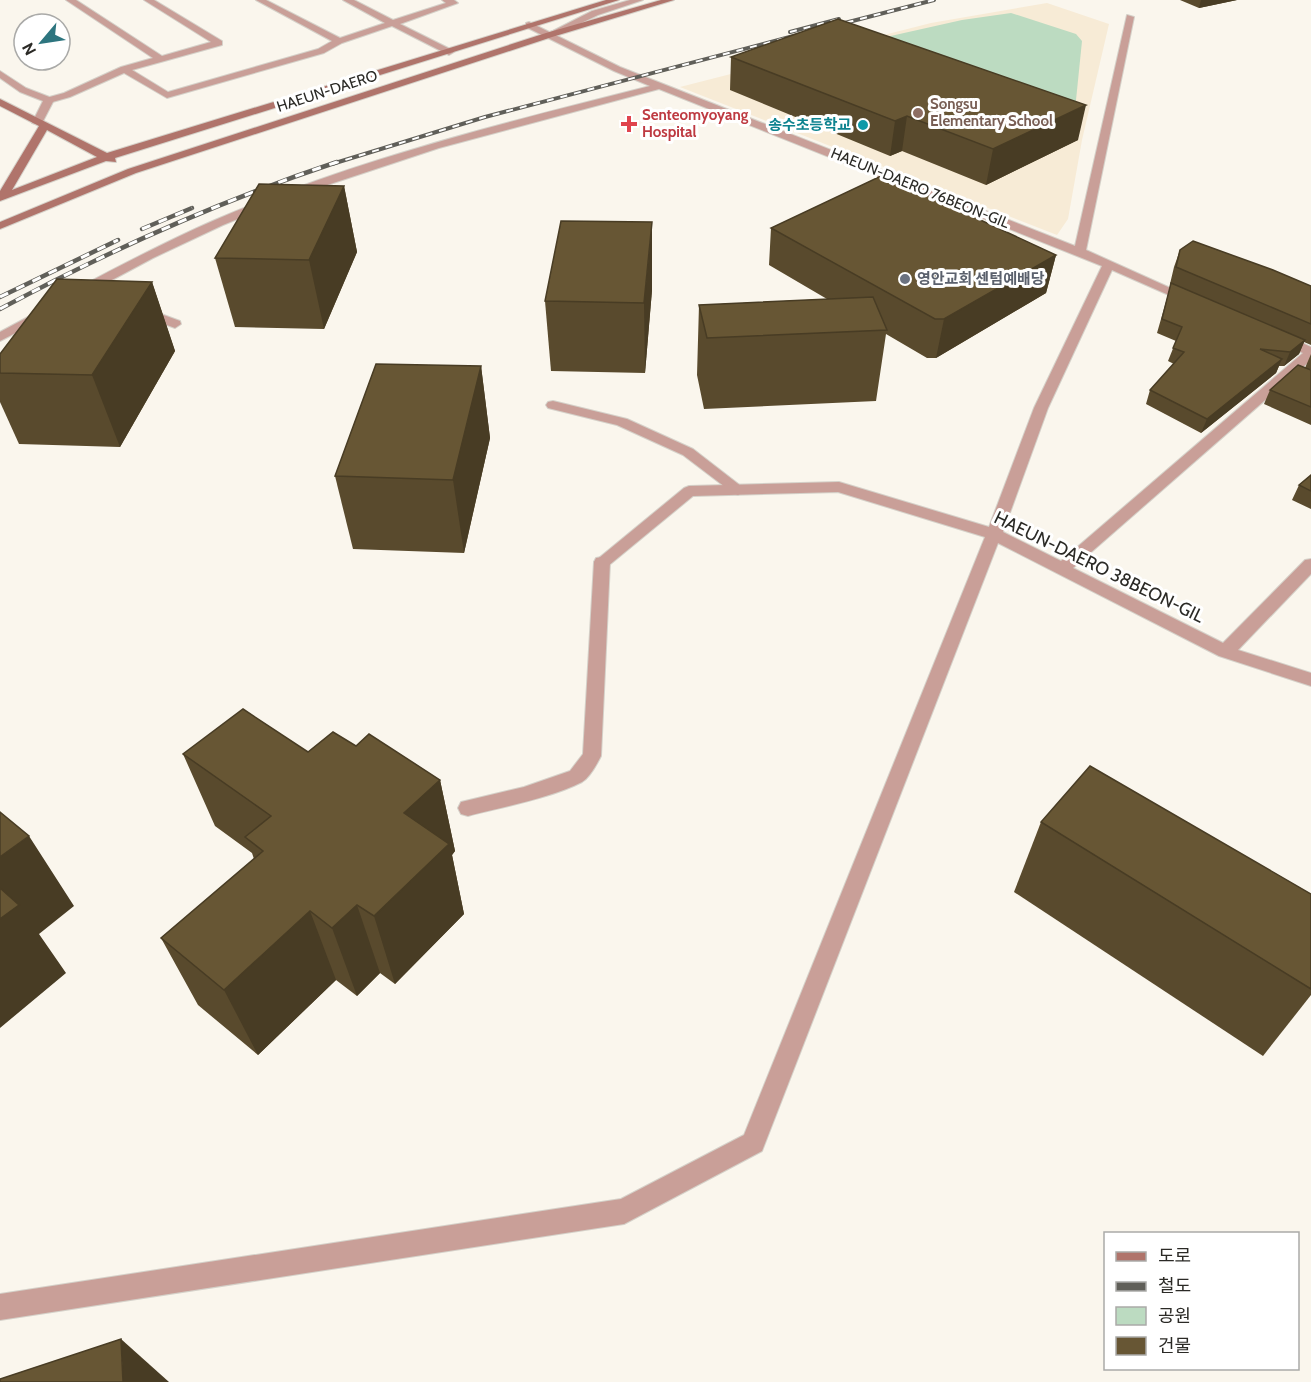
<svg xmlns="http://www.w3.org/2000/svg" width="1311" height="1382" font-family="Cabin,'Noto Sans KR',sans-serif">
	<rect width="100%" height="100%" fill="#faf6ed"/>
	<polygon fill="#f7ebd6" points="1047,3 1109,24 1082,140 1068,219 1057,235 680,87 931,23"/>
	<polygon fill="#bcdbc1" points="1011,13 1076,34 1082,41 1075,110 855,44 962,20"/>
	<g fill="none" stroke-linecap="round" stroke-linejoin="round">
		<defs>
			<g id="lane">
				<polygon points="66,0 76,0 162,56 211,42 144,0 154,0 222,41 222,45 132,70 168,92 318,49 332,41 256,0 266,0 340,38 385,23 343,0 354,0 393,20 446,3 442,0 454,0 458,3 400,24 452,50 454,52 449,55 392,26 342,43 324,53 167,98 124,73 70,97 49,103 46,102 46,98 64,93 121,67 153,58"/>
				<polygon points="630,0 643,0 598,15 552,37 545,35 592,11"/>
				<polygon points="142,307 180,321 181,324 175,328 137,314 136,311"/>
				<polygon points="553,401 627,419 693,449 746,490 738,495 733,493 683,455 617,425 548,408 546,405 548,402"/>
				<path d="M602,557l6,1 2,4 -9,194c-4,8 -12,22 -19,26 -31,16 -80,25 -114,34l-7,-2 -3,-6 3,-6 63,-15 46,-16 13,-17 11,-192 2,-4z"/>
			</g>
			<g id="street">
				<path d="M1127,15l7,2 -48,233 111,50 -2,3h-8l-75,-33 -64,138 -45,124 58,29 242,-208 -28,-12 -2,-3 2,-3h10l26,12v13l-238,208 150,75 82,-83 6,-1v15l-73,76 73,23v13l-92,-30 -221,-113 -236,608 -138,73 -624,96v-26l621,-95 123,-64 241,-598 -147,-45 -145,4 -85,70h-12l-2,-4 90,-74 5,-2 150,-4 150,45 45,-119 68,-142 -443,-177 -220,59 -145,48 -71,29 -70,33 -69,37h-8l-2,-3 2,-3c45,-24 91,-48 139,-69 139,-60 288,-97 435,-134l-36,-15 -88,-44v-4l3,-1 91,45 455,179z"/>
				<polygon points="0,71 26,88 52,98 54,100 41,125 32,123 43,101 20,92 0,78"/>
				<polygon points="43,309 48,310 49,313 48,316 0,341 0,332"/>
			</g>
			<g id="secondary">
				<path d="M606,0h13l-504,158 1,4 -10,-1 -106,40v-10l39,-65 -39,-20v-7l107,54zM47,130l50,27 -85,33z"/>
				<polygon points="661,0 674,0 552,37 136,173 0,229 0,222 128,169 546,33"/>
			</g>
		</defs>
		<use href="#lane" stroke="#d5d1c9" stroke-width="2"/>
		<use href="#street" stroke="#d5d1c9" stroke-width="2"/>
		<use href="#secondary" stroke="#d5d1c9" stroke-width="2"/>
		<use href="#lane" fill="#c99f98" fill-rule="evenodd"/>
		<use href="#street" fill="#c99f98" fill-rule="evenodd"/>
		<use href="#secondary" fill="#b0746b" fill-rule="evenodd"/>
		<defs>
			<g id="rail-far1">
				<polyline points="833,26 934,0"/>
				<polyline points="790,32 839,19"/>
				<polyline points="332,164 485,117 801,34"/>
			</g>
			<g id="rail">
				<polyline points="142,229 192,208"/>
				<polyline points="0,297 118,240"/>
				<path d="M0,309c108,-58 220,-108 337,-147"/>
			</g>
		</defs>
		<use href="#rail-far1" stroke="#605f59" stroke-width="4"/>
		<use href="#rail" stroke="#605f59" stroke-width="4.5"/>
		<use href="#rail-far1" stroke="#fff" stroke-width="2" stroke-dasharray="7" stroke-linecap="butt"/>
		<use href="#rail" stroke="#fff" stroke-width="3" stroke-dasharray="9" stroke-linecap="butt"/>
	</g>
	<g fill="#594a2d">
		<polygon points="1180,0 1237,0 1199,8"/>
		<polygon points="731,57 1078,140 986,185 902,151 890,156 730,90"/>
		<polygon points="344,186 357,252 324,329 235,327 215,258"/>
		<polygon points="771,228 1056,255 1046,293 936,358 927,358 886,334 876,401 704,409 697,375 699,305 827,299 769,265"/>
		<polygon points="1180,250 1311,286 1311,345 1304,342 1299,354 1284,366 1279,366 1276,373 1201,433 1146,404 1150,390 1174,364 1168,361 1176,341 1157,333 1171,284 1170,284 1174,267"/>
		<polygon points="152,282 175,351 120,447 19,444 0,402 0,354"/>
		<polygon points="652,290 645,373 551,371 545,301"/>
		<polygon points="1311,354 1311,369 1307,369 1311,370 1311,425 1264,404 1270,390 1305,368"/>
		<polygon points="481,366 490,438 464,553 353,549 335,476"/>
		<polygon points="1311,475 1311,509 1292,500 1299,485"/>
		<polygon points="356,746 440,780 455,851 452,855 464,914 395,984 380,973 357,996 336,980 258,1055 198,1005 161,938 254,859 252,853 215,826 183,754 308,752"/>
		<polygon points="1041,822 1311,894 1311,995 1263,1056 1014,892"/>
	</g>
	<g fill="#483c24">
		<polygon points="1201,0 1237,0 1199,8"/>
		<polygon points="1086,105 1078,140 986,185 993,149"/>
		<polygon points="907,116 902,151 890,156 895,121"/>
		<polygon points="344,186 357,252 324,329 309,260"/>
		<polygon points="652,222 652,290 645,373 644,303"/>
		<polygon points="1056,255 1046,293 936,358 944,319"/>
		<polygon points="152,282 175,351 120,447 92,375"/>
		<polygon points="1305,340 1299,354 1284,366 1290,352"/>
		<polygon points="1282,359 1276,373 1201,433 1207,419"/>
		<polygon points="481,366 490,438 464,553 453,480"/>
		<polygon points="440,780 455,851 452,855 464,914 395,984 374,916 404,813"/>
		<polygon points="29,836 74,906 39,934 66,973 0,1028 0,857"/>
		<polygon points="357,905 380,973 357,996 332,928"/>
		<polygon points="310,911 336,980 258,1055 224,990"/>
		<polygon points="121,1339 169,1382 123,1382"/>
	</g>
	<g fill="#675634" stroke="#483c24" stroke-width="1.5">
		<polygon points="838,19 1086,105 993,149 907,116 895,121 731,57"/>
		<polygon points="883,175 1056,255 944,319 935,319 771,228"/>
		<polygon points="259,184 344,186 309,260 215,258"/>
		<polygon points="561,221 652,222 644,303 545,301"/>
		<polygon points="1193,241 1273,270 1311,286 1311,324 1176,267 1180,250"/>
		<polygon points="57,279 152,282 92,375 0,373 0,354"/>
		<polygon points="1171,283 1305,340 1290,352 1260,349 1282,359 1207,419 1150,390 1184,352 1173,348 1182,327 1162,319"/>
		<polygon points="873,297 887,330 707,338 699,305"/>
		<polygon points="376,364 481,366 453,480 335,476"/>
		<polygon points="1298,365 1311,370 1311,407 1270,390"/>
		<polygon points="1311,475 1311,491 1299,485"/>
		<polygon points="243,709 308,752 333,732 356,746 369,734 440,780 404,813 449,844 374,916 357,905 332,928 310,911 224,990 161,938 263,851 245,837 271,816 183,754"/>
		<polygon points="1090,766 1311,894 1311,989 1041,822"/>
		<polygon points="0,812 29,836 0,857"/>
		<polygon points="0,888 19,905 0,919"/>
		<polygon points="121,1339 123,1382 0,1382 0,1379"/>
	</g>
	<circle fill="#8d6e63" stroke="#fff" stroke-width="2" cx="918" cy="113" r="6"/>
	<path fill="#e0444e" stroke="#fff" stroke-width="2" d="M626 115h6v6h6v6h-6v6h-6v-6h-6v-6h6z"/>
	<circle fill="#0f9aa8" stroke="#fff" stroke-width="2" cx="863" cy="125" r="6"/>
	<circle fill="#6b7280" stroke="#fff" stroke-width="2" cx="905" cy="279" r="6"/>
	<g text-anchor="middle" stroke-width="6" stroke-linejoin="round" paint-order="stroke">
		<g font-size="15" fill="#2b2a26" stroke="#fff">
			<text transform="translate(327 91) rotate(-18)" y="5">HAEUN-DAERO</text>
			<text transform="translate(920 188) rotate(22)" y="5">HAEUN-DAERO 76BEON-GIL</text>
		</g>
		<g font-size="15" font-weight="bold" fill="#785e54" stroke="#fff" text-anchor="start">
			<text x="930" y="109">Songsu<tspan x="930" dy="17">Elementary School</tspan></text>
		</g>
		<g font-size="15" font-weight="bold" fill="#be3a42" stroke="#fff" text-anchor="start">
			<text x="642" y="120">Senteomyoyang<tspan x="642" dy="17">Hospital</tspan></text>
		</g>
		<g font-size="15" font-weight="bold" fill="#0d838f" stroke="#fff" text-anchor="end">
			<text x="851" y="130">송수초등학교</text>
		</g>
		<g font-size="15" font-weight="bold" fill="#5b616d" stroke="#fff" text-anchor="start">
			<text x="917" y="284">영안교회 센텀예배당</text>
		</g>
		<g font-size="18" fill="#2b2a26" stroke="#fff">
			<text transform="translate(1099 567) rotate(26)" y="6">HAEUN-DAERO 38BEON-GIL</text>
		</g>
	</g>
	<rect x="1104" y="1232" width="195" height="138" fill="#ffffff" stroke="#aaaaa8" stroke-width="1.5"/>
	<rect x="1116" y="1252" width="30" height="9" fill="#b0746b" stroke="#aaaaa8" stroke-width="1.5"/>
	<text x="1158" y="1262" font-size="18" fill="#2b2a26">도로</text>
	<rect x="1116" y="1282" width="30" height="9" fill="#605f59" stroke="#aaaaa8" stroke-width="1.5"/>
	<text x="1158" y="1292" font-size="18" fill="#2b2a26">철도</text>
	<rect x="1116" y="1307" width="30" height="18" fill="#bcdbc1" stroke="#aaaaa8" stroke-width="1.5"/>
	<text x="1158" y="1322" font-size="18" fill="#2b2a26">공원</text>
	<rect x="1116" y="1337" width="30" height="18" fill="#675634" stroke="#aaaaa8" stroke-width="1.5"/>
	<text x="1158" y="1352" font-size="18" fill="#2b2a26">건물</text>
	<g transform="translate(42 42) rotate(241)"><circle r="28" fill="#ffffff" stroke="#aaaaa8" stroke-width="1.5"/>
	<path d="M0-4.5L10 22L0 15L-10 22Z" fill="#2d757f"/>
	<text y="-9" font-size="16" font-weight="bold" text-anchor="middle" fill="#2b2a26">N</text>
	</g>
</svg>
